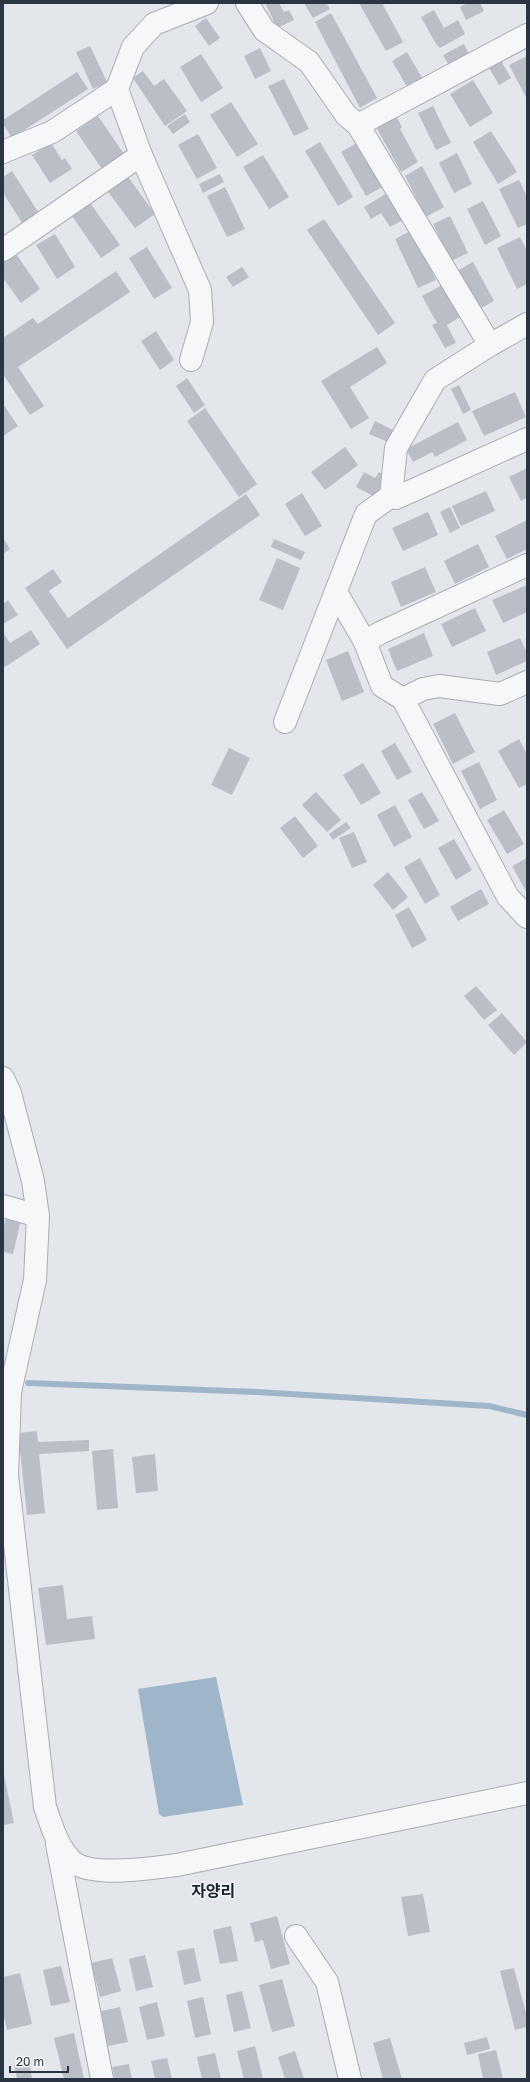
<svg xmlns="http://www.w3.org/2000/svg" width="530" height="2082" font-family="'Golos Text','Noto Sans KR',sans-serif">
	<rect width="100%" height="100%" fill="#e3e6ea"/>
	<polygon fill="#9fb5c9" points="216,1677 243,1805 163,1817 159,1814 138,1689"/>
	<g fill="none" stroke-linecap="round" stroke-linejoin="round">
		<polyline stroke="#9fb5c9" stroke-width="6" points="28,1383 257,1392 489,1406 527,1415"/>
	</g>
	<g fill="#babfc7">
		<polygon points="265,3 279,3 284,12 289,10 294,20 277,28"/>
		<polygon points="304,3 326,3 330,9 313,18"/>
		<polygon points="359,3 382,3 403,42 386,51"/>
		<polygon points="467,3 480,3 484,11 466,20 460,7"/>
		<polygon points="434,10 444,28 458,20 465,34 440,48 436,44 421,17"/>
		<polygon points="331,13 377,98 360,108 315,22"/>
		<polygon points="206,18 220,38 209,46 195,26"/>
		<polygon points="464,44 470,56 450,67 443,55"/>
		<polygon points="90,46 107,82 93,89 76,52"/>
		<polygon points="260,48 271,71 255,79 244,56"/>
		<polygon points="407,52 424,81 409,90 392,61"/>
		<polygon points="201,54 223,88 201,102 180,67"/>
		<polygon points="497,54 511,78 499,85 485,61"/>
		<polygon points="527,56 527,99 509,65"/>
		<polygon points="143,71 154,86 164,79 187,111 165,126 133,78"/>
		<polygon points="77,72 88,89 12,138 3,124 3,120"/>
		<polygon points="284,79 309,129 294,136 268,86"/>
		<polygon points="473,80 493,113 470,127 450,94"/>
		<polygon points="231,102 258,144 237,157 210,115"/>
		<polygon points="433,106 451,143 436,150 418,113"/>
		<polygon points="185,114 190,122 173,134 167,126"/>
		<polygon points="98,116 124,154 102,169 76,131"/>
		<polygon points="396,116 402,127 400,129 418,162 401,172 376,127"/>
		<polygon points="491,131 517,172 498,184 473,142"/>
		<polygon points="198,134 217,168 197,179 178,145"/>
		<polygon points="360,141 384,186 366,196 341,152"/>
		<polygon points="320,142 353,197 338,206 305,151"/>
		<polygon points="51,143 62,160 65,158 72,169 50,183 32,155"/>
		<polygon points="457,153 472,184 454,193 439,163"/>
		<polygon points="263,155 289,197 269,209 243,167"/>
		<polygon points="422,166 444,207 426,217 405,176"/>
		<polygon points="12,171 42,218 26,229 3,193 3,177"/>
		<polygon points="126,174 155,214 135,228 106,189"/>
		<polygon points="220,174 224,182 203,193 199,184"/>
		<polygon points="519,180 527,197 527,224 518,228 499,189"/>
		<polygon points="225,187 245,229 227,237 207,196"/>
		<polygon points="389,192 405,219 390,227 381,213 371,219 364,207"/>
		<polygon points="88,200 120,245 101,258 70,213"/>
		<polygon points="483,201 501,236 485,245 467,209"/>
		<polygon points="450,216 468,253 451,261 433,224"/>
		<polygon points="324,219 395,323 378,335 307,230"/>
		<polygon points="412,230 436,280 418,288 395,239"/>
		<polygon points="55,234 75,267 57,279 36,245"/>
		<polygon points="520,237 527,251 527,284 517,289 497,248"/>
		<polygon points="147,247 172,288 154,299 129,258"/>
		<polygon points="14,251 40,289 21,303 3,278 3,259"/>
		<polygon points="473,262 494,301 478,310 457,271"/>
		<polygon points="242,267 249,277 233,287 226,277"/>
		<polygon points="116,271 130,292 18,367 44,406 30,415 3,374 3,338 33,318 38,324"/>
		<polygon points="442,285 460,317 447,325 456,343 445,348 432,325 437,323 422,296"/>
		<polygon points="156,331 174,360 160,370 141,341"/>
		<polygon points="377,347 387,363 350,387 369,418 351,429 321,381"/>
		<polygon points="187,378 205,405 194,413 176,386"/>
		<polygon points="459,385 471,410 463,414 451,389"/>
		<polygon points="515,392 526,417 484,436 472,411"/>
		<polygon points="3,404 18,426 3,436"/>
		<polygon points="205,408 257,484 239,497 187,421"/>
		<polygon points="375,421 395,431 390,443 369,434"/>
		<polygon points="458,422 467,440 435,457 432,452 413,462 406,449"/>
		<polygon points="345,447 358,465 325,490 311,472"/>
		<polygon points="527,468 527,498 521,501 509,477"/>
		<polygon points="364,472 375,478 379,472 389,477 379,499 356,487"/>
		<polygon points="486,491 495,511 461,526 452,506"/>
		<polygon points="302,493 322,526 305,536 285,504"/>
		<polygon points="246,494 260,515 67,649 25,588 53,569 62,582 49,591 68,618"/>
		<polygon points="450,507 460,528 450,533 440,512"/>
		<polygon points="428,512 438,535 403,551 392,528"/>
		<polygon points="527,520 527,549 507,559 495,536"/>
		<polygon points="3,538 10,549 3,554"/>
		<polygon points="274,539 305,552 301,560 271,547"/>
		<polygon points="478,544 489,567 455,584 444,561"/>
		<polygon points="277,558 300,568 283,610 259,600"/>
		<polygon points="425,567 436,592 401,607 391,582"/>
		<polygon points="527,585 527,612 503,623 492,600"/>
		<polygon points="8,600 18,615 3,624 3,604"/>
		<polygon points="475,608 486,631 452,647 441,624"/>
		<polygon points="31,630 40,644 5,667 3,665 3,632 10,643"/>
		<polygon points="424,633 433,656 397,671 388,649"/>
		<polygon points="520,638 527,653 527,661 496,675 487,652"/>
		<polygon points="348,651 364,692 342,701 326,660"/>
		<polygon points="455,713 475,752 453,764 433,724"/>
		<polygon points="519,739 527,754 527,784 519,788 498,751"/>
		<polygon points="395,743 412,772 397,780 381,751"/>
		<polygon points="229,748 250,758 232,795 211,785"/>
		<polygon points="479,762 497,800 480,809 461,771"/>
		<polygon points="363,763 381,793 361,805 343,775"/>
		<polygon points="316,792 341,820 327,832 302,805"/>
		<polygon points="422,792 439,821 424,829 408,800"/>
		<polygon points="395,805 412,837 394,847 377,815"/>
		<polygon points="504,810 524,844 507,854 487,820"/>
		<polygon points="295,816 318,846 303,858 280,828"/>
		<polygon points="346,822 351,828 333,840 329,834"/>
		<polygon points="354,832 367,862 352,868 339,838"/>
		<polygon points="454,839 472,870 456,880 438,848"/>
		<polygon points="420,858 440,895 425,904 404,867"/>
		<polygon points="527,858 527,893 512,866"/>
		<polygon points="388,872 408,897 393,910 373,885"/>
		<polygon points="481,889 489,904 458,921 450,907"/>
		<polygon points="409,907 427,940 412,948 395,915"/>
		<polygon points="476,986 497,1010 484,1020 464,996"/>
		<polygon points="502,1013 527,1042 514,1055 488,1025"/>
		<polygon points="6,1217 21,1220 13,1254 3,1252 3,1229"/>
		<polygon points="37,1431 38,1442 89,1440 89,1451 39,1454 45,1513 27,1515 18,1433"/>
		<polygon points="113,1449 118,1508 97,1510 92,1451"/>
		<polygon points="155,1454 158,1491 136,1493 132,1457"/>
		<polygon points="63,1585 67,1619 92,1616 95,1639 46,1645 38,1588"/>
		<polygon points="3,1770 14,1823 3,1825"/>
		<polygon points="423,1894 430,1932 408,1936 401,1897"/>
		<polygon points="277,1916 290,1964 271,1969 263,1940 255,1942 250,1923"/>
		<polygon points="231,1926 238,1961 220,1964 213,1930"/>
		<polygon points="194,1948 201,1981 184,1985 177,1951"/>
		<polygon points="145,1955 153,1987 136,1991 129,1959"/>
		<polygon points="112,1958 121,1991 100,1997 91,1963"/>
		<polygon points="61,1966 70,2002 51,2006 43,1970"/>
		<polygon points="514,1968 527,2017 527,2027 515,2030 500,1971"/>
		<polygon points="20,1973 32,2024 7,2030 3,2012 3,1977"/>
		<polygon points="282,1979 295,2026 272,2032 259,1985"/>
		<polygon points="242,1991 251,2028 234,2032 226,1995"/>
		<polygon points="203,1997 211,2034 195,2038 187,2001"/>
		<polygon points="157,2002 165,2036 147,2040 139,2007"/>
		<polygon points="120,2007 128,2042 108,2046 101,2011"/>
		<polygon points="74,2033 84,2079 64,2079 54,2038"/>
		<polygon points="487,2037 490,2049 467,2055 464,2043"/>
		<polygon points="390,2038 402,2079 383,2079 373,2043"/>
		<polygon points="255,2046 263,2079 244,2079 237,2051"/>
		<polygon points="496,2050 503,2079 483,2079 478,2054"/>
		<polygon points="295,2051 304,2079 285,2079 278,2057"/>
		<polygon points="215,2053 221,2079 202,2079 197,2057"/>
		<polygon points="167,2058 172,2079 155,2079 151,2061"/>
		<polygon points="29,2062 32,2079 17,2079 14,2065"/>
		<polygon points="129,2064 132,2079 115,2079 112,2067"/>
	</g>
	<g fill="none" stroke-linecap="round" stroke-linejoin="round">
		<defs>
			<g id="minor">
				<polyline points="247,3 264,30 309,62 346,115 358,125"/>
				<polyline points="3,152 52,132 117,89"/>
				<polyline points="3,250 141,155"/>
				<polyline points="490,345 358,125 527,35"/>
				<polyline points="191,360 202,322 200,290 141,155 117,89 133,47 154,24 207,3"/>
				<polyline points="391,496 396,498 527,439"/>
				<polyline points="336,592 365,642 382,686 403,699 508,897 527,917"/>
				<polyline points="365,642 380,633 527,565"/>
				<polyline points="403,699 423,689 439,686 500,694 527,682"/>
				<polyline points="285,722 366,514 391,496 396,448 435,380 490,345 527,324"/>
				<path d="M3,1078l7,15 23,88 5,35 -3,64 -25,112 -3,83 38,332c7,19 12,40 27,54 18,17 81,7 105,4l350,-72"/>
				<polyline points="3,1206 38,1216"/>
				<polyline points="57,1844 102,2079"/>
				<polyline points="296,1936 327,1982 350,2079"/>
			</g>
		</defs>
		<use href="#minor" stroke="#a8adb4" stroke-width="24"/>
		<use href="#minor" stroke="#f5f7f9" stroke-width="22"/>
	</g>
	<g text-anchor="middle" stroke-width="3" stroke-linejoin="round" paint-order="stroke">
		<g font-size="16" font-weight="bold" fill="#1d2533" stroke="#f2f5f8">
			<text x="213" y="1897">자양리</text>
		</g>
	</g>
	<rect width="530" height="2082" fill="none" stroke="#2b3442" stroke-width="8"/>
	<path d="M10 2066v6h58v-6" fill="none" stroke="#2b3442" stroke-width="2"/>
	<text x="16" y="2066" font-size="12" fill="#2b3442" stroke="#f2f5f8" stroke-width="3" paint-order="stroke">20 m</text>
</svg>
